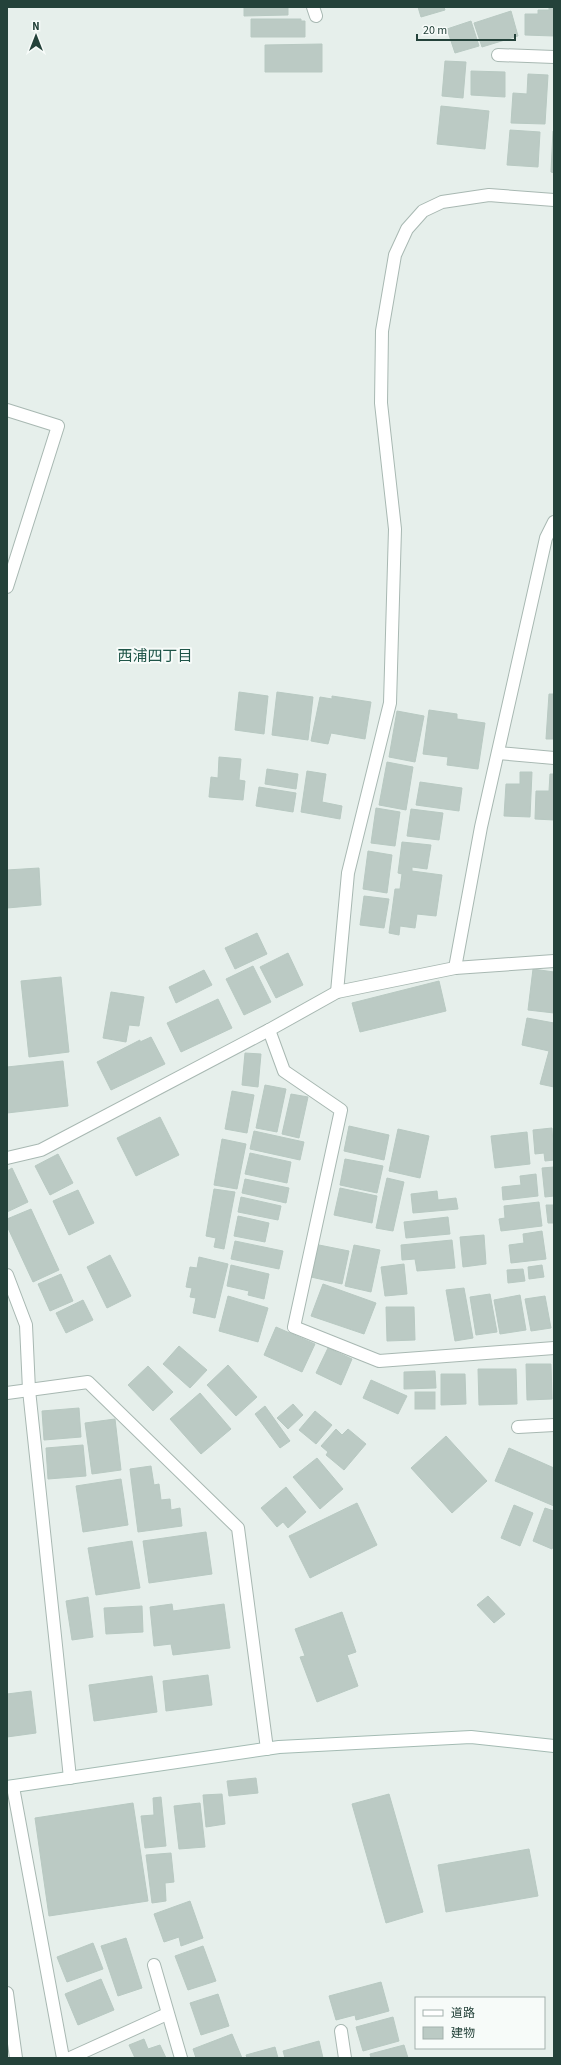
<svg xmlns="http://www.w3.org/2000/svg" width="561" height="2065" font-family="'Source Sans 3','Noto Sans JP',sans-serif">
	<rect width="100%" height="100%" fill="#e6efeb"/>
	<g fill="#bbcac4" stroke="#b8c9c2">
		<polygon points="244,7 288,7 288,15 244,16"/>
		<polygon points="418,7 444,7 445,10 421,17"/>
		<polygon points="549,7 554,7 554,36 525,35 525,14 538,14 538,10 549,10"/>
		<polygon points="511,11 518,36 482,47 474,23"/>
		<polygon points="251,19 301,19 301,21 305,21 305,37 251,37"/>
		<polygon points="471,21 479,46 455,53 447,29"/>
		<polygon points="322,44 322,72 265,72 265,45"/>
		<polygon points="445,61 466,62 463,98 442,96"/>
		<polygon points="471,71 505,72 505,97 471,95"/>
		<polygon points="528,74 548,75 545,124 511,123 513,93 527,94"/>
		<polygon points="441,106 489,111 485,149 437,144"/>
		<polygon points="510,130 540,132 538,167 507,165"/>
		<polygon points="553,131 554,131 554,173 551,172"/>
		<polygon points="239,692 268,696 264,734 235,730"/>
		<polygon points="277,692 313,697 308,740 272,735"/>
		<polygon points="549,694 554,694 554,739 546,739"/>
		<polygon points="332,696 371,702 365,739 331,733 328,744 311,741 320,697 332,699"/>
		<polygon points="429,710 457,714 457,719 485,723 478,769 447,765 448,757 423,754"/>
		<polygon points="397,711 424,716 415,762 389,757"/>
		<polygon points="219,757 241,759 239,780 245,781 243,800 209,797 211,777 218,778"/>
		<polygon points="387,762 413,767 406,810 379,805"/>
		<polygon points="267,769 298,774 296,789 265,784"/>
		<polygon points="307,771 326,774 322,802 342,806 340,819 301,812"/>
		<polygon points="520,772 532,772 530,817 504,816 506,784 520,784"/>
		<polygon points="550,774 554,774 554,820 535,819 536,791 549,791"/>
		<polygon points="420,782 462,788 459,811 416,805"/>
		<polygon points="259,787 296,793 293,812 256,806"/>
		<polygon points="376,808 400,812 395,846 371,843"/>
		<polygon points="411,809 443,813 439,840 407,836"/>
		<polygon points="402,842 431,845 427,869 412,867 412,871 442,875 436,916 417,914 415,928 400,926 399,935 389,933 395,889 400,889 402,874 398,873"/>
		<polygon points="368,851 392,855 387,893 363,889"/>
		<polygon points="39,868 41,905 7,908 7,870"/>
		<polygon points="364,896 389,899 384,928 360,925"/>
		<polygon points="257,933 267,954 235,969 225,948"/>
		<polygon points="288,953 303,985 276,998 260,967"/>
		<polygon points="253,966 271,1002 244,1015 226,979"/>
		<polygon points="533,969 554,972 554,1013 528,1010"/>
		<polygon points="204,970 212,985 176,1003 169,987"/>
		<polygon points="61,977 69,1052 29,1057 21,981"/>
		<polygon points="439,981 446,1011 360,1032 352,1003"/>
		<polygon points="111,992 144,997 139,1026 129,1025 126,1042 103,1038"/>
		<polygon points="218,999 232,1028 181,1052 167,1023"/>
		<polygon points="527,1018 554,1023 554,1087 540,1084 549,1051 522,1045"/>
		<polygon points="151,1037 165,1064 111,1090 97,1062 140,1040 140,1042"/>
		<polygon points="245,1053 261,1054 258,1087 242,1085"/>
		<polygon points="63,1061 68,1106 7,1113 7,1067"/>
		<polygon points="265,1085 286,1089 277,1132 256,1128"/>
		<polygon points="232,1091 254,1095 247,1133 225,1129"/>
		<polygon points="291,1094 308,1097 299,1138 282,1134"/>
		<polygon points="160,1117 179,1155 136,1176 117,1138"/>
		<polygon points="349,1126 389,1135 384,1160 344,1151"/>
		<polygon points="552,1128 554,1160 545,1161 544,1153 535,1154 533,1130"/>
		<polygon points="398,1129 429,1136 420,1178 389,1171"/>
		<polygon points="254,1131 304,1142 300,1160 250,1149"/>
		<polygon points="527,1132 530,1164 495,1168 491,1136"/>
		<polygon points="222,1139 246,1144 237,1189 214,1185"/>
		<polygon points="250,1153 291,1162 287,1183 245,1174"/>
		<polygon points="58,1154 73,1183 50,1195 35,1166"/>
		<polygon points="345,1159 383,1166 377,1193 340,1185"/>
		<polygon points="554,1167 554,1196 545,1197 542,1168"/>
		<polygon points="12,1168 28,1202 7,1212 7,1171"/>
		<polygon points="536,1174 538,1196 503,1200 502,1187 521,1185 520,1176"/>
		<polygon points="387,1178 404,1182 393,1231 376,1228"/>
		<polygon points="245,1179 289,1188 286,1203 242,1193"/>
		<polygon points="340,1188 377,1196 372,1223 334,1215"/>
		<polygon points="214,1189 235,1192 224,1249 214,1247 216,1238 206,1236"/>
		<polygon points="78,1190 94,1223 69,1235 53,1201"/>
		<polygon points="437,1191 438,1200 456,1198 458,1209 413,1213 411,1194"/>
		<polygon points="241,1197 281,1206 278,1220 238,1212"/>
		<polygon points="539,1202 542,1226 501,1231 499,1219 505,1218 504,1206"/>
		<polygon points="546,1205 554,1205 554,1223 548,1223"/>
		<polygon points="31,1209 59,1270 33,1282 7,1226 7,1219"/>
		<polygon points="238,1216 269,1223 265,1242 234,1236"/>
		<polygon points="448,1217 450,1234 406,1238 404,1222"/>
		<polygon points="542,1231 546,1259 511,1263 509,1245 524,1243 523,1234"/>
		<polygon points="484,1235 486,1264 463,1267 460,1237"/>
		<polygon points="452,1240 455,1268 417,1271 415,1259 402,1260 401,1245"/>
		<polygon points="235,1241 283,1251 279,1269 231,1259"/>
		<polygon points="319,1245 349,1251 342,1284 311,1277"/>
		<polygon points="354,1245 380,1250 371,1292 345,1286"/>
		<polygon points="110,1255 131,1296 107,1308 87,1267"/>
		<polygon points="199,1257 228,1264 215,1318 193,1313 196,1298 190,1297 192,1288 186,1287 190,1267 197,1268"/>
		<polygon points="404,1264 407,1294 385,1296 381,1267"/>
		<polygon points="231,1265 269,1274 264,1299 248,1295 249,1291 227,1286"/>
		<polygon points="542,1265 544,1277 529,1279 528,1267"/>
		<polygon points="523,1269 525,1281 508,1283 507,1270"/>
		<polygon points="61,1274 73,1301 50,1311 38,1284"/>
		<polygon points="323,1284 376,1303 364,1334 311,1316"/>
		<polygon points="464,1288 473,1338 455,1341 446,1290"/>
		<polygon points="490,1294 497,1332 476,1335 470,1297"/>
		<polygon points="520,1295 526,1330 500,1334 494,1300"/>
		<polygon points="228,1296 268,1308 258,1342 219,1331"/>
		<polygon points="545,1296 551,1328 531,1331 525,1299"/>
		<polygon points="83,1300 93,1320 66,1333 56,1313"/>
		<polygon points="386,1307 414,1307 415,1340 387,1341"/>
		<polygon points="276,1327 315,1344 302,1372 264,1355"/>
		<polygon points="179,1346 207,1370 190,1388 163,1364"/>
		<polygon points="328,1348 352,1359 341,1385 316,1373"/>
		<polygon points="526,1364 551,1364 552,1399 527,1400"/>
		<polygon points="228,1365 257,1397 236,1416 207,1385"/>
		<polygon points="148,1366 173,1392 153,1411 128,1385"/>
		<polygon points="478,1369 516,1369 517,1404 479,1405"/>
		<polygon points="435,1371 436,1388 404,1389 404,1372"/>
		<polygon points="441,1374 465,1374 466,1404 441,1405"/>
		<polygon points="371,1380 407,1396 398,1414 363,1398"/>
		<rect x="415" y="1392" width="20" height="17"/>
		<polygon points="200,1393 231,1429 201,1454 170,1419"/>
		<polygon points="293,1404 303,1415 288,1429 277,1418"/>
		<polygon points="265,1406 290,1441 280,1448 255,1414"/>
		<polygon points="79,1408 81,1437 44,1440 42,1411"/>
		<polygon points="315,1411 332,1425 316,1444 299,1430"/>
		<polygon points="115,1419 121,1470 92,1474 85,1423"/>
		<polygon points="336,1429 342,1435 348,1429 366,1444 344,1470 326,1455 328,1452 321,1446"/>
		<polygon points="446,1436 487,1481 452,1513 411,1468"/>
		<polygon points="83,1445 86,1476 48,1479 46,1448"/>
		<polygon points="509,1448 554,1468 554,1506 495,1481"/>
		<polygon points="317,1458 343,1489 320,1509 293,1477"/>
		<polygon points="151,1466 154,1485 159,1484 161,1500 170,1499 171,1510 180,1508 182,1526 138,1532 130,1469"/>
		<polygon points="121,1479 128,1525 83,1532 76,1486"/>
		<polygon points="286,1487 306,1512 288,1528 283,1522 277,1527 261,1508"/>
		<polygon points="357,1503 377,1545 310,1578 289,1536"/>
		<polygon points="514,1505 533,1513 520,1546 501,1538"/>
		<polygon points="545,1508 554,1511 554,1544 552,1549 533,1541"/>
		<polygon points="206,1532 212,1574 149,1583 143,1541"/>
		<polygon points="132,1541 140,1588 96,1595 88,1548"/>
		<polygon points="488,1596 505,1614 494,1623 477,1605"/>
		<polygon points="88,1597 93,1637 72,1640 66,1601"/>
		<polygon points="172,1604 173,1611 224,1604 230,1648 173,1655 171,1644 154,1646 150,1607"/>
		<polygon points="142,1606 143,1632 106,1634 104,1608"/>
		<polygon points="342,1612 356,1652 347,1655 358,1686 317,1702 300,1657 305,1656 295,1629"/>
		<polygon points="208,1675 212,1705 166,1711 163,1681"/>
		<polygon points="152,1676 157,1712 94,1721 89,1685"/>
		<polygon points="31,1691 36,1733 7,1737 7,1694"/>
		<polygon points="256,1778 258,1793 229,1796 227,1781"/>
		<polygon points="222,1794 225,1824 206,1827 203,1795"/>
		<polygon points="389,1794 423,1912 386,1923 352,1804"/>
		<polygon points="161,1797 166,1846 145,1848 141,1816 154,1815 153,1798"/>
		<polygon points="133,1803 148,1901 49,1916 35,1818"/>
		<polygon points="200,1803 205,1847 179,1849 174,1806"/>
		<polygon points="529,1849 538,1896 446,1912 438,1865"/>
		<polygon points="171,1853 174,1882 165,1883 166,1901 152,1903 146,1855"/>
		<polygon points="190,1901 203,1938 181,1946 179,1937 164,1942 154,1914"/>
		<polygon points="126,1938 142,1988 118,1996 101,1946"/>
		<polygon points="93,1943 103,1969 67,1982 57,1957"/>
		<polygon points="203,1946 216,1981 188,1990 175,1956"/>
		<polygon points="101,1979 114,2010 78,2025 65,1994"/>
		<polygon points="381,1982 389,2011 356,2020 355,2015 336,2020 329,1996"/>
		<polygon points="218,1994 229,2026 201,2035 190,2003"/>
		<polygon points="393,2017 399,2041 363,2051 356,2027"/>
		<polygon points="232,2034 242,2058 196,2058 193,2049"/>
		<polygon points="144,2039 148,2049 160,2045 166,2058 135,2058 129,2045"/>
		<polygon points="319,2041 323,2058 285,2058 283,2051"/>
		<polygon points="404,2045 408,2058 371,2058 370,2054"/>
		<polygon points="275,2047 278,2058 247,2058 246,2055"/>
	</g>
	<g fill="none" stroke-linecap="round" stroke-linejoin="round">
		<defs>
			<g id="street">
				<polyline points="313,7 316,16"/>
				<polyline points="498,55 554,57"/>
				<polyline points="7,410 58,426 7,587"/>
				<polyline points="498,753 554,758"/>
				<polyline points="455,968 481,827 546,538 554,522"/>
				<polyline points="337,992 348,873 390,703 395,529 381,403 382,331 395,255 407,229 423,211 442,202 489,195 554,200"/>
				<polyline points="269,1030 284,1071 341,1110 294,1327 379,1361 554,1348"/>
				<polyline points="7,1158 41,1150 269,1030 337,992 455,968 554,961"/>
				<polyline points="7,1275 26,1325 29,1390 70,1778"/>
				<polyline points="7,1393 88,1382 238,1528 267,1749"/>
				<polyline points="518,1427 554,1425"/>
				<polyline points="13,1787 63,2058"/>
				<polyline points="154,1965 181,2058"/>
				<polyline points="7,1993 16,2058"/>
				<polyline points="341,2031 345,2058"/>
				<polyline points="70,2058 167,2014"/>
			</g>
			<polyline id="secondary" points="7,1787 279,1747 471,1737 554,1746"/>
		</defs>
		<use href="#street" stroke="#a8b8b2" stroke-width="14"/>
		<use href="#secondary" stroke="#a4bbb3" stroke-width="14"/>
		<use href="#street" stroke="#fff" stroke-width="12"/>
		<use href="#secondary" stroke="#fff" stroke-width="12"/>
	</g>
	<g text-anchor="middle" stroke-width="4" stroke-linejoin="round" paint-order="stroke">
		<g font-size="15" fill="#1f5548" stroke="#f7fbf9">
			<text x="155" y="661">西浦四丁目</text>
		</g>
	</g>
	<rect width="561" height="2065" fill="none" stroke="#24423a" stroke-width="16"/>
	<rect x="415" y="1997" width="130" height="52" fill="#f7fbf9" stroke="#a3b1ad"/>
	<rect x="423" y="2010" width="20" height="6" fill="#ffffff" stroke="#a3b1ad"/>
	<text x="451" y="2017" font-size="12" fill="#24423a">道路</text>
	<rect x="423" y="2027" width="20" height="12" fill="#bbcac4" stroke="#a3b1ad"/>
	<text x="451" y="2037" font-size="12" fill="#24423a">建物</text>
	<g transform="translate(36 36)" stroke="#f7fbf9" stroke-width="3" paint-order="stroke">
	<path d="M0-3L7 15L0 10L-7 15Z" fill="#24423a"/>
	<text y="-6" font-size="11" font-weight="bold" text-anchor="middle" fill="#24423a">N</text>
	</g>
	<path d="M417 34v6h98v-6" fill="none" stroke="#24423a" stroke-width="2"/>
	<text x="423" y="34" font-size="12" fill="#24423a" stroke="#f7fbf9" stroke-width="3" paint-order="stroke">20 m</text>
</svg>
